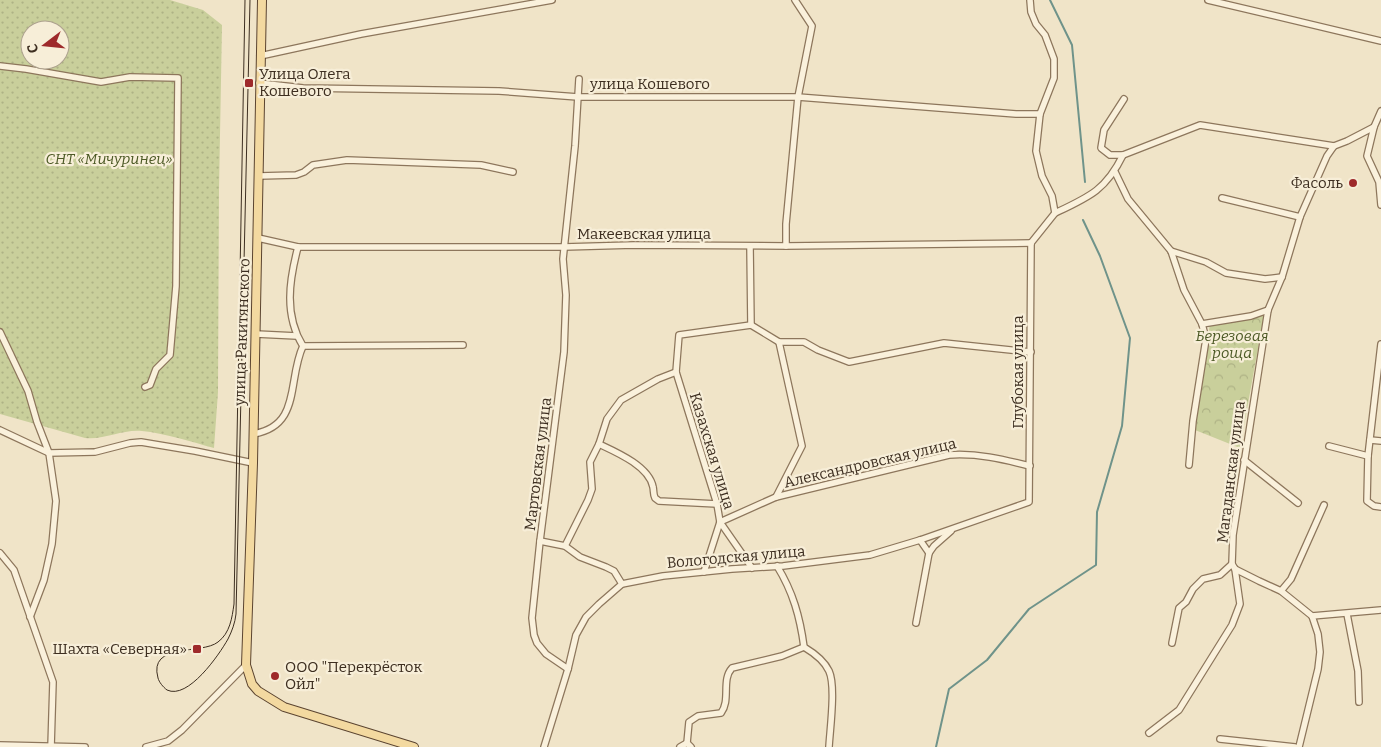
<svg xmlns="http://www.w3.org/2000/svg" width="1381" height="747" font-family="Bitter,serif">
	<defs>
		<pattern id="grass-dots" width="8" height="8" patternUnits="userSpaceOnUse" patternTransform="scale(1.25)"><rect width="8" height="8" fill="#c9cf9b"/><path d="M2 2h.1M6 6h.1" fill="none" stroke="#aeb285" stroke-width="1.8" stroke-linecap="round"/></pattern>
		<pattern id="park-crowns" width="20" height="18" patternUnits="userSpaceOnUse" patternTransform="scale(1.25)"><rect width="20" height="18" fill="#c9cf9b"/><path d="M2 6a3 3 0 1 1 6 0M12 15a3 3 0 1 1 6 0" fill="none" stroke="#aeb285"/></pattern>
	</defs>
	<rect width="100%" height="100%" fill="#f0e4c8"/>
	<path fill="url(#grass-dots)" fill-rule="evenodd" d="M0,0h170l33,10 19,15 -3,165 -1,202 -4,56c-22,-6 -50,-15 -72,-17 -19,-2 -37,9 -57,7l-85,-24zM30,30h30v30h-30z"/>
	<polygon fill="url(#park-crowns)" points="1264,315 1240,448 1195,430 1210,323"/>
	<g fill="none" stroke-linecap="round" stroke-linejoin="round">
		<g stroke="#6f938a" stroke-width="2">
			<polyline points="1050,0 1072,45 1085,182"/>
			<polyline points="936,747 949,689 987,660 1029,609 1096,565 1097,512 1122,426 1130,338 1100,256 1083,220"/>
		</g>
		<defs>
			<g id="minor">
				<polyline points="1030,0 1031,12 1036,24 1045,35 1054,59 1054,78 1040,114 1036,151 1042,176 1052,196 1055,213 1031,243"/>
				<polyline points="1208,0 1381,41"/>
				<polyline points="260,56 361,34 552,0"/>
				<polyline points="0,66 26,69 101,82 130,77 178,78 176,286 170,355 156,369 150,385 145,387"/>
				<polyline points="259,83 303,88 499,91 578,97 798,97 1016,114 1040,114"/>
				<polyline points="1374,127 1367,156 1379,182 1381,205"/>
				<polyline points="1123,155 1110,155 1101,148 1104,130 1124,99"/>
				<polyline points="1115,172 1128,199 1171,251 1184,290 1202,324 1206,339 1193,421 1189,465"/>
				<polyline points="259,176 296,175 304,172 313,165 347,160 481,165 513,172"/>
				<polyline points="1222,198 1300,217"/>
				<path d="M1055,213c34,-16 51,-23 68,-58l77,-30 134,21"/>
				<polyline points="258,238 298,247 564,247 634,245 786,246 1031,243"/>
				<polyline points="750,246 751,325"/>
				<polyline points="786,246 786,224 798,97 812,26 795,0"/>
				<path d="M298,247c-9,34 -14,68 5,99"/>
				<polyline points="1171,251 1206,262 1226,273 1265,279 1282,277"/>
				<polyline points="1202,324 1251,316 1268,310"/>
				<polyline points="0,332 28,391 37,422 49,453 56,501 52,544 44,580 30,617"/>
				<polyline points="256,334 297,336"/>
				<polyline points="779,342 804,342 818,350 849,362 944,343 1031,352"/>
				<polyline points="1381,344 1368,456 1367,501 1374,506 1381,507"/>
				<polyline points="0,430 49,453 95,452 130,443 141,442 195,451 253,463"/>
				<path d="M253,434c49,-8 34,-54 50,-88l160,-1"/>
				<polyline points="1370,440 1381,441"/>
				<path d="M599,444c17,8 50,22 54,43 1,4 0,7 2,11l4,3 58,3"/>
				<polyline points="1329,446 1368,456"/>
				<polyline points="1244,460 1298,503"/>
				<polyline points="920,540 929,553"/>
				<polyline points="540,541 565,546 580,557 606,567 614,571 622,584"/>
				<polyline points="565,546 588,500 592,489 590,462 599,444 607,419 621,400 658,379 676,372"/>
				<polyline points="0,553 14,570 53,682 51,747"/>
				<path d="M777,566c16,26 23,51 27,81 10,6 20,13 25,24 7,15 1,58 0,76"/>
				<path d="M752,568l-32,-46 56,-25 173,-42c28,-2 53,4 81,11"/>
				<polyline points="704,572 720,522 717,504 676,372 679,335 751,325 779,342 802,446 776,497"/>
				<polyline points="1281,591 1291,579 1324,505"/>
				<polyline points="1347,614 1358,671 1359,702"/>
				<polyline points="1312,616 1381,610"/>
				<polyline points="916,623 929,553 934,546 951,531"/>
				<polyline points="1172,643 1179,608 1186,602 1193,589 1203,579 1220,575 1232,564"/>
				<polyline points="568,669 546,654 537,643 534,635 532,618 540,541 564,352 566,295 563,259 575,146 579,79"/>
				<polyline points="1149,733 1179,710 1232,625 1240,604 1235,569"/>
				<polyline points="1220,739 1295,747"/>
				<path d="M687,743l2,-21 9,-6 23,-3c10,-13 0,-33 11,-45l50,-12 22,-9"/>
				<polyline points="0,745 85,747"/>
				<polyline points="146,747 168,741 182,730 246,665"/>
				<polyline points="544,747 568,669 576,635 586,617 599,604 622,584 663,576 732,569 783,566 870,555 920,540 1029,502 1031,243"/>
				<polyline points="680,747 687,743 691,747"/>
				<polyline points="1299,747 1318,669 1320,652 1318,634 1312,616 1281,591 1259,581 1235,569 1232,564 1233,535 1268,310 1282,277 1300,217 1327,156 1334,146 1347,141 1374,127 1381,111"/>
			</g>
			<polyline id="major" points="262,0 253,463 246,665 252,684 258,691 284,707 414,747"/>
		</defs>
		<use href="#minor" stroke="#8d765c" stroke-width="8"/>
		<use href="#major" stroke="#5b4430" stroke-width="10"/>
		<use href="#minor" stroke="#faf1dc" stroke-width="5.5"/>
		<use href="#major" stroke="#f3d9a0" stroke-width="8"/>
		<path stroke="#3d2e20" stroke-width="1" d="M245,0l-11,604c-2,14 -4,29 -16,38 -16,13 -70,0 -60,36 1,4 5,9 9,12 21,10 52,-35 61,-51 4,-8 7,-16 8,-25l14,-614"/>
	</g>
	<g fill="#9e2a2b" stroke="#f7eed8" stroke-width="2">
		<rect x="244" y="78" width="10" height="10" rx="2.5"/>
		<circle cx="1353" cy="183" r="5"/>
		<rect x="192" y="644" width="10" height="10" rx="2.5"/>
		<circle cx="275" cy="676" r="5"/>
	</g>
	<g text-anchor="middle" stroke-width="4.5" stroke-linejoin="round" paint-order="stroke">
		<g font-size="15" fill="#3d2e20" stroke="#f7eed8" text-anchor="start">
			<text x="259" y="79">Улица Олега<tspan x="259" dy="17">Кошевого</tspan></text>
			<text x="1343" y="188" text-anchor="end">Фасоль</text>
			<text x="187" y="654" text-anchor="end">Шахта «Северная»</text>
			<text x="285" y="672">ООО "Перекрёсток<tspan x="285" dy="17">Ойл"</tspan></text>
		</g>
		<g font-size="15" fill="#3d2e20" stroke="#f7eed8">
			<text x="650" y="89">улица Кошевого</text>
			<text x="644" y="239">Макеевская улица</text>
			<text transform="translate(242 332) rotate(-88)" y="5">улица Ракитянского</text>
			<text transform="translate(1018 372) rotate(-90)" y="5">Глубокая улица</text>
			<text transform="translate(712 451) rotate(73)" y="5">Казахская улица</text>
			<text transform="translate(870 463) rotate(-13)" y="5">Александровская улица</text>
			<text transform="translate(538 464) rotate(-83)" y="5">Мартовская улица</text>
			<text transform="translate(1231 472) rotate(-83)" y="5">Магаданская улица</text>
			<text transform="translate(736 557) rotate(-5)" y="5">Вологодская улица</text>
		</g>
		<g font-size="15" font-style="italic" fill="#4d5a26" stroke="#f7eed8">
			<text x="109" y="164">СНТ «Мичуринец»</text>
			<text x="1232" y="341">Березовая<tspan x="1232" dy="17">роща</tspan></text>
		</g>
	</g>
	<g transform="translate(45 45) rotate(254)"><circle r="24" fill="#f7eed8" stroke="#ada18e"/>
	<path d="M0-4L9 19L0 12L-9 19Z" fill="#9e2a2b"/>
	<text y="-8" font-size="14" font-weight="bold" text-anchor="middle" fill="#3d2e20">С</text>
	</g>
</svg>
